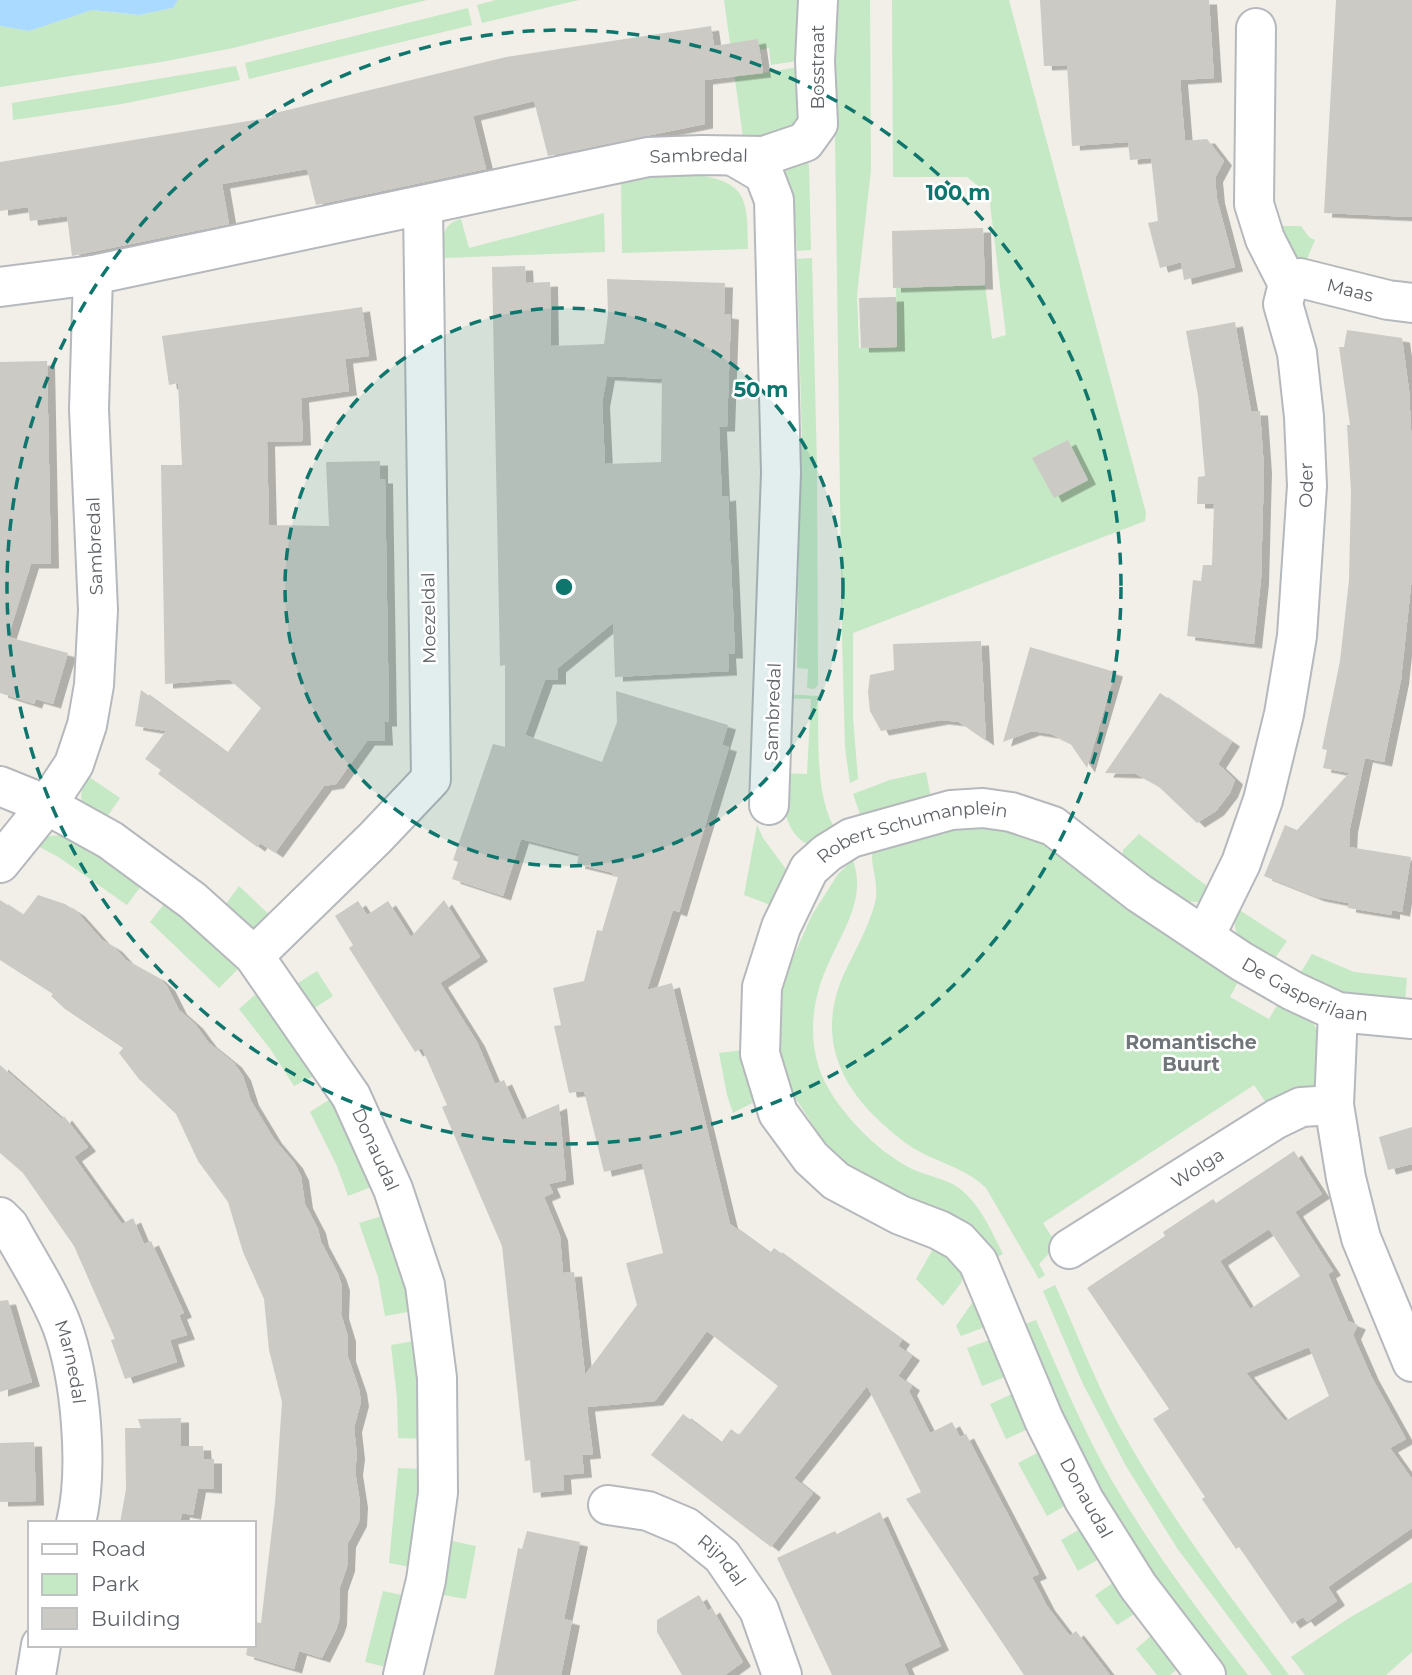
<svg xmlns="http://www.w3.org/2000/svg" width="1412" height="1675" font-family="Montserrat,sans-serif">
	<defs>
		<filter id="shadow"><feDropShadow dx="8" dy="4.5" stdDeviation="0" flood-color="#0004"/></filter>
	</defs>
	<rect width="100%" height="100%" fill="#f1efe8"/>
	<g fill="#c5e8c5">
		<polygon points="178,0 427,0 233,48 161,62 0,87 0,26 29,31 92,10 139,15 173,8"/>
		<polygon points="496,0 579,0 482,23 477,5"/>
		<polygon points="724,0 806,0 803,60 771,65 769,48 759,50 763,73 804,66 799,125 783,137 743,137"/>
		<polygon points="837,0 870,0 871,169 857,295 859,348 897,347 896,287 985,285 992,339 1006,335 989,195 967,177 893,177 892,0 1009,0 1146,513 1145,521 853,633 853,718 858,779 850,783 845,747 842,636 835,136"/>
		<polygon points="468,8 472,25 249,79 245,63"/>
		<polygon points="236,66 240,80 122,104 13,120 12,103"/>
		<polygon points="807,159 809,166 811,250 797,251 794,202 779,164"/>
		<path d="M636,175c29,0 95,-8 107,25 6,16 4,33 5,49l-126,4 -1,-72z"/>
		<path d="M604,213l1,39 -162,6c-1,-18 -2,-34 18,-39l8,29z"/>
		<polygon points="1271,226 1301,226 1309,237 1315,240 1303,268"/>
		<polygon points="812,258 817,467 818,685 814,689 807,688 808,669 797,668 800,485 797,454 802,443 797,259"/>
		<path d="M783,694l35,2c1,40 -4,102 19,136l-25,14c-29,-10 -30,-48 -33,-73l28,1 4,-75 -28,-1z"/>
		<polygon points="926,772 930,793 928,800 861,817 853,794 890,780"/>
		<path d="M86,775l34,23 -14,20c-27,-14 -29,-14 -20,-43z"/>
		<polygon points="757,825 763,838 788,872 773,906 744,895"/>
		<path d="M967,828l35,2 56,19 181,131 -9,17 39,22 10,-17 31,17 8,12v58l-49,18 -15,-22 -211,138 14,22 -18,19 6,11 -6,4 -53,-91c-23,-23 -58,-27 -83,-47 -55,-42 -90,-94 -60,-165 11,-24 25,-47 32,-73 5,-19 -6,-40 -2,-52l62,-21z"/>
		<path d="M1139,834l73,56 -9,11c-30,7 -58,-28 -80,-45v-6z"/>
		<polygon points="65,835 78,839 141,886 127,905 60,858 36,845 49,836"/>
		<path d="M853,860c13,37 -8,67 -23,100 -16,33 -23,71 -11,108 13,38 56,82 91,100 16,8 35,10 49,20 21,16 33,44 44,66l-13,7 -49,-50 -44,-18 -55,-32 -22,-25 -27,-42 -13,-44 -1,-46 12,-42 21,-47 26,-41z"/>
		<polygon points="239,886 277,922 264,928 251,929 223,908"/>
		<polygon points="165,903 170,904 237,964 237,970 219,988 150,922"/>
		<path d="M1238,909l49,32 -12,17 -6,2c-19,-13 -43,-23 -31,-51z"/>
		<polygon points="1312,954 1354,972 1407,978 1405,1001 1343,996 1301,976 1301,972"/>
		<polygon points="317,971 333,996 313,1009 295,985"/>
		<polygon points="257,993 314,1076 294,1086 271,1050 239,1009"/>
		<polygon points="743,1050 756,1101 733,1113 727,1095 719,1053"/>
		<polygon points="329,1100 335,1102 373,1182 371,1187 348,1196 337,1166 310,1112"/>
		<polygon points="382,1216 400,1264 411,1308 408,1312 385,1316 378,1277 359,1223"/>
		<polygon points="939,1248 964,1272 961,1283 943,1306 916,1279 933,1249"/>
		<path d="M1055,1285c20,43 37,89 59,131 49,92 112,176 175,259h-17l-95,-127 -51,-82 -43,-82 -40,-93z"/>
		<polygon points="977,1296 996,1323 961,1336 956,1326"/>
		<path d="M1036,1320c24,54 46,108 75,159 40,69 88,133 137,196h-22l-106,-147 -105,-200z"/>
		<polygon points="1001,1336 1005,1377 982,1386 967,1348"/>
		<polygon points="414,1341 418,1345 422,1439 398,1438 397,1398 391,1345"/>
		<polygon points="1012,1394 1016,1395 1028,1429 1006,1439 990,1404"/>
		<polygon points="1039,1452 1068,1504 1047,1516 1018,1463"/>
		<polygon points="398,1468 421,1469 411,1567 389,1563"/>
		<polygon points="1082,1528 1099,1559 1078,1571 1061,1540"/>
		<polygon points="452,1541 476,1546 466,1599 443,1595 439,1591 448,1544"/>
		<polygon points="1116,1581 1137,1612 1117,1625 1095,1595"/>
		<polygon points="1412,1582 1412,1652 1386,1675 1305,1675 1291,1657 1349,1618"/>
		<polygon points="383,1591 406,1596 386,1667 365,1662"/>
		<polygon points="1152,1635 1177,1669 1170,1675 1157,1675 1136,1649"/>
	</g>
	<polygon fill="#aadaff" points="0,0 178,0 173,8 139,15 92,10 29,31 0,26"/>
	<g fill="#cccac5" fill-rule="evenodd" filter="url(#shadow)">
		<polygon points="1040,0 1209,0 1214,78 1180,80 1185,141 1207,139 1224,161 1215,178 1217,199 1235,267 1184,280 1181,262 1160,268 1148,223 1158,221 1151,158 1130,160 1128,142 1072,146 1067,65 1044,66"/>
		<polygon points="1336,0 1412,0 1412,217 1324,213"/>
		<polygon points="711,26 714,46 758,39 763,73 705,80 705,124 548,156 534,101 473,116 486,169 316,205 307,169 222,184 229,224 72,256 67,216 30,221 28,207 0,211 0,162 272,117 271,114 506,57"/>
		<polygon points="983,228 985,285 893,288 892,231"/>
		<path d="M525,266l1,17 24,-1 1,64 53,-2 4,-29 -1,-36 118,4 -1,31 7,1 -4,112h-8l3,70 6,-1 7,158h-7l1,17 -114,6 -2,-54 -55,45v12h-13l-20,55 77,27 15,-40 -1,-31 112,34 -6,20 7,2 -41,135 -9,30 -6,-2 -26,80 25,-7 58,241 40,29 4,-5 128,92 -4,6 14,10 -14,20 14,10 -3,5 21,42 22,-11 8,15 6,-3 73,140 -7,3 15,29 23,30 6,-5 34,44h-86l-118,-176 15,-7 -54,-106 -73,92 19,15 -42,54 -120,-92 32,-41 38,29 10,-14 8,6 39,-49 -71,-55 -52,70 -68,6 6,47 -11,1 2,18 -21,2 1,15 -31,3 -3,-33 -5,1 -23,-215 -60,-139 5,-2 -25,-57 -7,4 -66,-104 4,-3 -18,-29 23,-15 9,14 21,-14 23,36 33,-37 36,57 -40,26 37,59 18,42 9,-4 18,40 37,-16 7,76 -17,4 4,9 -9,4 16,39 3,37 11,-1 11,103 52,-70 -11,-42 37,-10 -21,-90 -38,9 -20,-81 -15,2 -15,-67 7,-1 -8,-37 31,-7 13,-51 5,1 16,-54 -6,-1 1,-3 -36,-9 2,-10 -58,-15 -18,57 -51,-17 6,-17 -5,-2 40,-116 12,3v-82l-5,1 -8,-399zM607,376l55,3 -1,83 -56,2 -3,-61z"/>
		<polygon points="896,297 897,347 861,348 859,298"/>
		<polygon points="362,307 369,356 345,359 349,391 301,398 303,441 267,442 269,525 329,526 326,462 380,461 380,479 385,479 389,722 384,722 385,741 367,741 336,784 324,786 275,853 260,843 257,847 158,774 161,770 145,759 166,731 135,726 141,690 227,753 261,708 229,679 165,684 161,465 182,465 178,383 169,385 162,336"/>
		<polygon points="1235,322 1251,411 1260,411 1264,469 1261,580 1254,644 1187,636 1193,580 1201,581 1203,565 1212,565 1214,504 1197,504 1198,477 1205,476 1198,396 1186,331"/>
		<polygon points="1347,330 1402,338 1409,390 1412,449 1412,576 1401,680 1384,762 1365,758 1350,828 1349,847 1411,857 1402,912 1392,910 1392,915 1348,908 1348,903 1317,897 1264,876 1285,825 1297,830 1349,773 1323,768 1327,750 1322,749 1340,661 1349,580 1351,492 1347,425 1350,425 1339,347 1344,347"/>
		<polygon points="47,361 51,564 31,564 8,637 68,653 53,704 36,699 34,704 0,693 0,362"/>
		<polygon points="1068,440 1088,480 1054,498 1032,458"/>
		<polygon points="981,641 986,741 959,722 941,720 881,731 870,711 868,692 870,675 894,670 893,644"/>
		<polygon points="1030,647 1115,672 1087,768 1070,743 1051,734 1032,731 1003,742"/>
		<polygon points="1160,693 1232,742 1218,764 1235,780 1230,793 1216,811 1197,823 1158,786 1136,774 1105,773"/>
		<polygon points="38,895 65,904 77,912 102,940 114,947 126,960 157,977 167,986 179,1010 195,1024 209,1043 234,1063 243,1076 251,1101 274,1139 295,1164 301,1176 305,1204 318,1229 321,1242 338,1274 342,1286 341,1314 348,1337 348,1357 359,1389 361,1402 354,1428 357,1455 355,1471 360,1503 359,1522 348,1543 347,1567 340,1587 339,1621 336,1630 322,1658 299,1651 294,1669 246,1655 248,1645 254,1645 255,1622 261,1623 275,1503 282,1402 269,1350 264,1299 243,1252 228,1202 198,1161 176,1114 139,1079 119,1053 123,1048 65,1009 51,996 53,994 0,960 0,900 23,915"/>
		<polygon points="0,1065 62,1119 64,1116 88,1147 74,1157 122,1224 133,1218 144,1244 151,1241 184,1313 179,1315 187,1335 170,1340 177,1362 125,1379 111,1340 115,1339 74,1246 23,1173 0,1153"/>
		<polygon points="1412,1127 1412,1164 1388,1170 1379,1137"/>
		<path d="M1294,1151l28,43 -27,18 38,59 -5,3 20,47 10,4 -5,10 18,41 35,63 -16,9 22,31v49l-84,59 9,14 -30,21 -4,-5 -11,7 -53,-77 -3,2 -34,-50 3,-2 -52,-78 16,-10 -82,-121 78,-52 -2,-4 50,-33 3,4zM1269,1229l31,47 -50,33 -30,-48zM1309,1347l20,49 -44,25 -39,-48z"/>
		<polygon points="8,1300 32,1382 0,1392 0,1301"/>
		<polygon points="181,1418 181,1446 203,1446 204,1459 214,1459 214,1489 198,1488 193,1515 182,1513 180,1523 120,1523 126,1489 125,1428 141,1428 138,1419"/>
		<polygon points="34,1442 36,1501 0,1502 0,1443"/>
		<polygon points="880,1512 941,1646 904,1664 909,1675 832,1675 777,1558 835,1531 837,1534"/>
		<polygon points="527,1531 580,1542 564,1619 572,1621 561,1675 494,1675 518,1548 522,1549"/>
		<polygon points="699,1595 708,1611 712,1608 743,1662 725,1675 682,1675 657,1632 657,1620"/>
	</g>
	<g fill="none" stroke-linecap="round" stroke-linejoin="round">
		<defs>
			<g id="minor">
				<polyline points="735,157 764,174 774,200 781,473 769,805"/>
				<path id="s1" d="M1288,284l12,-6 88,22 24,3"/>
				<path id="s2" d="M0,287l93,-12 555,-118 54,-2 62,1 41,-14 13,-18 -3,-63 3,-61"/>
				<polyline points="0,863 47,805 74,764 87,725 94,685 98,610 89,409 93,275"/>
				<path id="s3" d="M1205,936l36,-73 22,-63 21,-86 13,-78 10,-150 -3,-69 -7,-64 -14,-49 5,-20 -23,-45 -11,-35 2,-176"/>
				<polyline points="254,956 375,838 431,779 423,207"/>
				<polyline points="1338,1012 1334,1105 1346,1178 1361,1238 1412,1362"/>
				<path id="s4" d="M0,1217l9,9c18,33 40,66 53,100 19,52 27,143 14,197"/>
				<path id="s5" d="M1069,1249l207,-130 25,-12 33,-2"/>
				<path id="s6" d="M608,1505l40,6 38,16 36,29 37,54 23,65"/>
				<polyline points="36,1675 41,1645"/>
			</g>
			<g id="tertiary">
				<path id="s7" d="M0,786l47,19 63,35 83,61 61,55 97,140 42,93 32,96 12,93 1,115 -12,87 -23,95"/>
				<path id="s8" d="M1206,1675l-68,-89 -54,-86 -40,-80 -66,-158 -19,-21 -20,-11 -39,-15 -64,-34 -25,-23 -33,-45 -18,-59 2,-67 19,-60 28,-58 18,-16 24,-15 100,-28 32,-2 28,4 42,14 86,67 102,68 52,30 45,21 74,7"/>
			</g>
		</defs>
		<use href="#minor" stroke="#b5b8bc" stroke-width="42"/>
		<use href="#tertiary" stroke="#b5b8bc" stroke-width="42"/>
		<use href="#minor" stroke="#fff" stroke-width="38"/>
		<use href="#tertiary" stroke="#fff" stroke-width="38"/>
	</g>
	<circle cx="564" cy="587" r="279" fill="#0f766e" fill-opacity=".12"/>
	<g fill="none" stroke="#0f766e" stroke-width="3.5" stroke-dasharray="12 9">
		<circle cx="564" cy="587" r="279"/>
		<circle cx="564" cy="587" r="557"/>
	</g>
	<g text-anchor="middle" stroke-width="5" stroke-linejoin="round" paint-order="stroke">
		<g font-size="18" fill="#5f6368" stroke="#fff">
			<text transform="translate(818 67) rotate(-90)" y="6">Bosstraat</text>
			<text dy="6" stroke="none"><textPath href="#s2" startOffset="712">Sambredal</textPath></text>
			<text dy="6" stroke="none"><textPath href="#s1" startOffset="65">Maas</textPath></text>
			<text dy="6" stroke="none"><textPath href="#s3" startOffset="467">Oder</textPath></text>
			<text transform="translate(95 546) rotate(-92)" y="6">Sambredal</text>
			<text transform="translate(429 618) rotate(-91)" y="6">Moezeldal</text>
			<text transform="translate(773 712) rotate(-88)" y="6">Sambredal</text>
			<text dy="6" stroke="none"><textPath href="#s8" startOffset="1099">Robert Schumanplein</textPath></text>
			<text dy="6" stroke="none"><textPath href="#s8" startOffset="1549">De Gasperilaan</textPath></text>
			<text dy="6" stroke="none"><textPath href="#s7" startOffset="537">Donaudal</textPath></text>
			<text dy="6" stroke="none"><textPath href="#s5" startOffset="152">Wolga</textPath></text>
			<text dy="6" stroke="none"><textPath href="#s4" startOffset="163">Marnedal</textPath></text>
			<text transform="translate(1086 1498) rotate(61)" y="6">Donaudal</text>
			<text dy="6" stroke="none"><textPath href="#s6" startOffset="131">Rijndal</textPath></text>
		</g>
		<g font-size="19" font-weight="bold" fill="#70757a" stroke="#fff">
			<text x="1191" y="1049">Romantische<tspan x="1191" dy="22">Buurt</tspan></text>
		</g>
	</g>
	<circle cx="564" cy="587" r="10" fill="#0f766e" stroke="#fff" stroke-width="3.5"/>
	<g font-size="21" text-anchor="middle" font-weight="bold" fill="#0f766e" stroke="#fff" stroke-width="5" stroke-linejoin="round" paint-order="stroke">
		<text x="958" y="200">100 m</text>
		<text x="761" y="397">50 m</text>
	</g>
	<rect x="28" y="1521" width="228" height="126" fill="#ffffff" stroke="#bfc1c3" stroke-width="2"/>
	<rect x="42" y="1544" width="35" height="10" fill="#ffffff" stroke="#bfc1c3" stroke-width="2"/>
	<text x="91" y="1556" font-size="21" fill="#5f6368">Road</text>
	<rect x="42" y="1574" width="35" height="21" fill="#c5e8c5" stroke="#bfc1c3" stroke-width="2"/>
	<text x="91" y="1591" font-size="21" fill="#5f6368">Park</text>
	<rect x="42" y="1608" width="35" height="21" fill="#cccac5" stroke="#bfc1c3" stroke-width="2"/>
	<text x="91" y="1626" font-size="21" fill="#5f6368">Building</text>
</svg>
